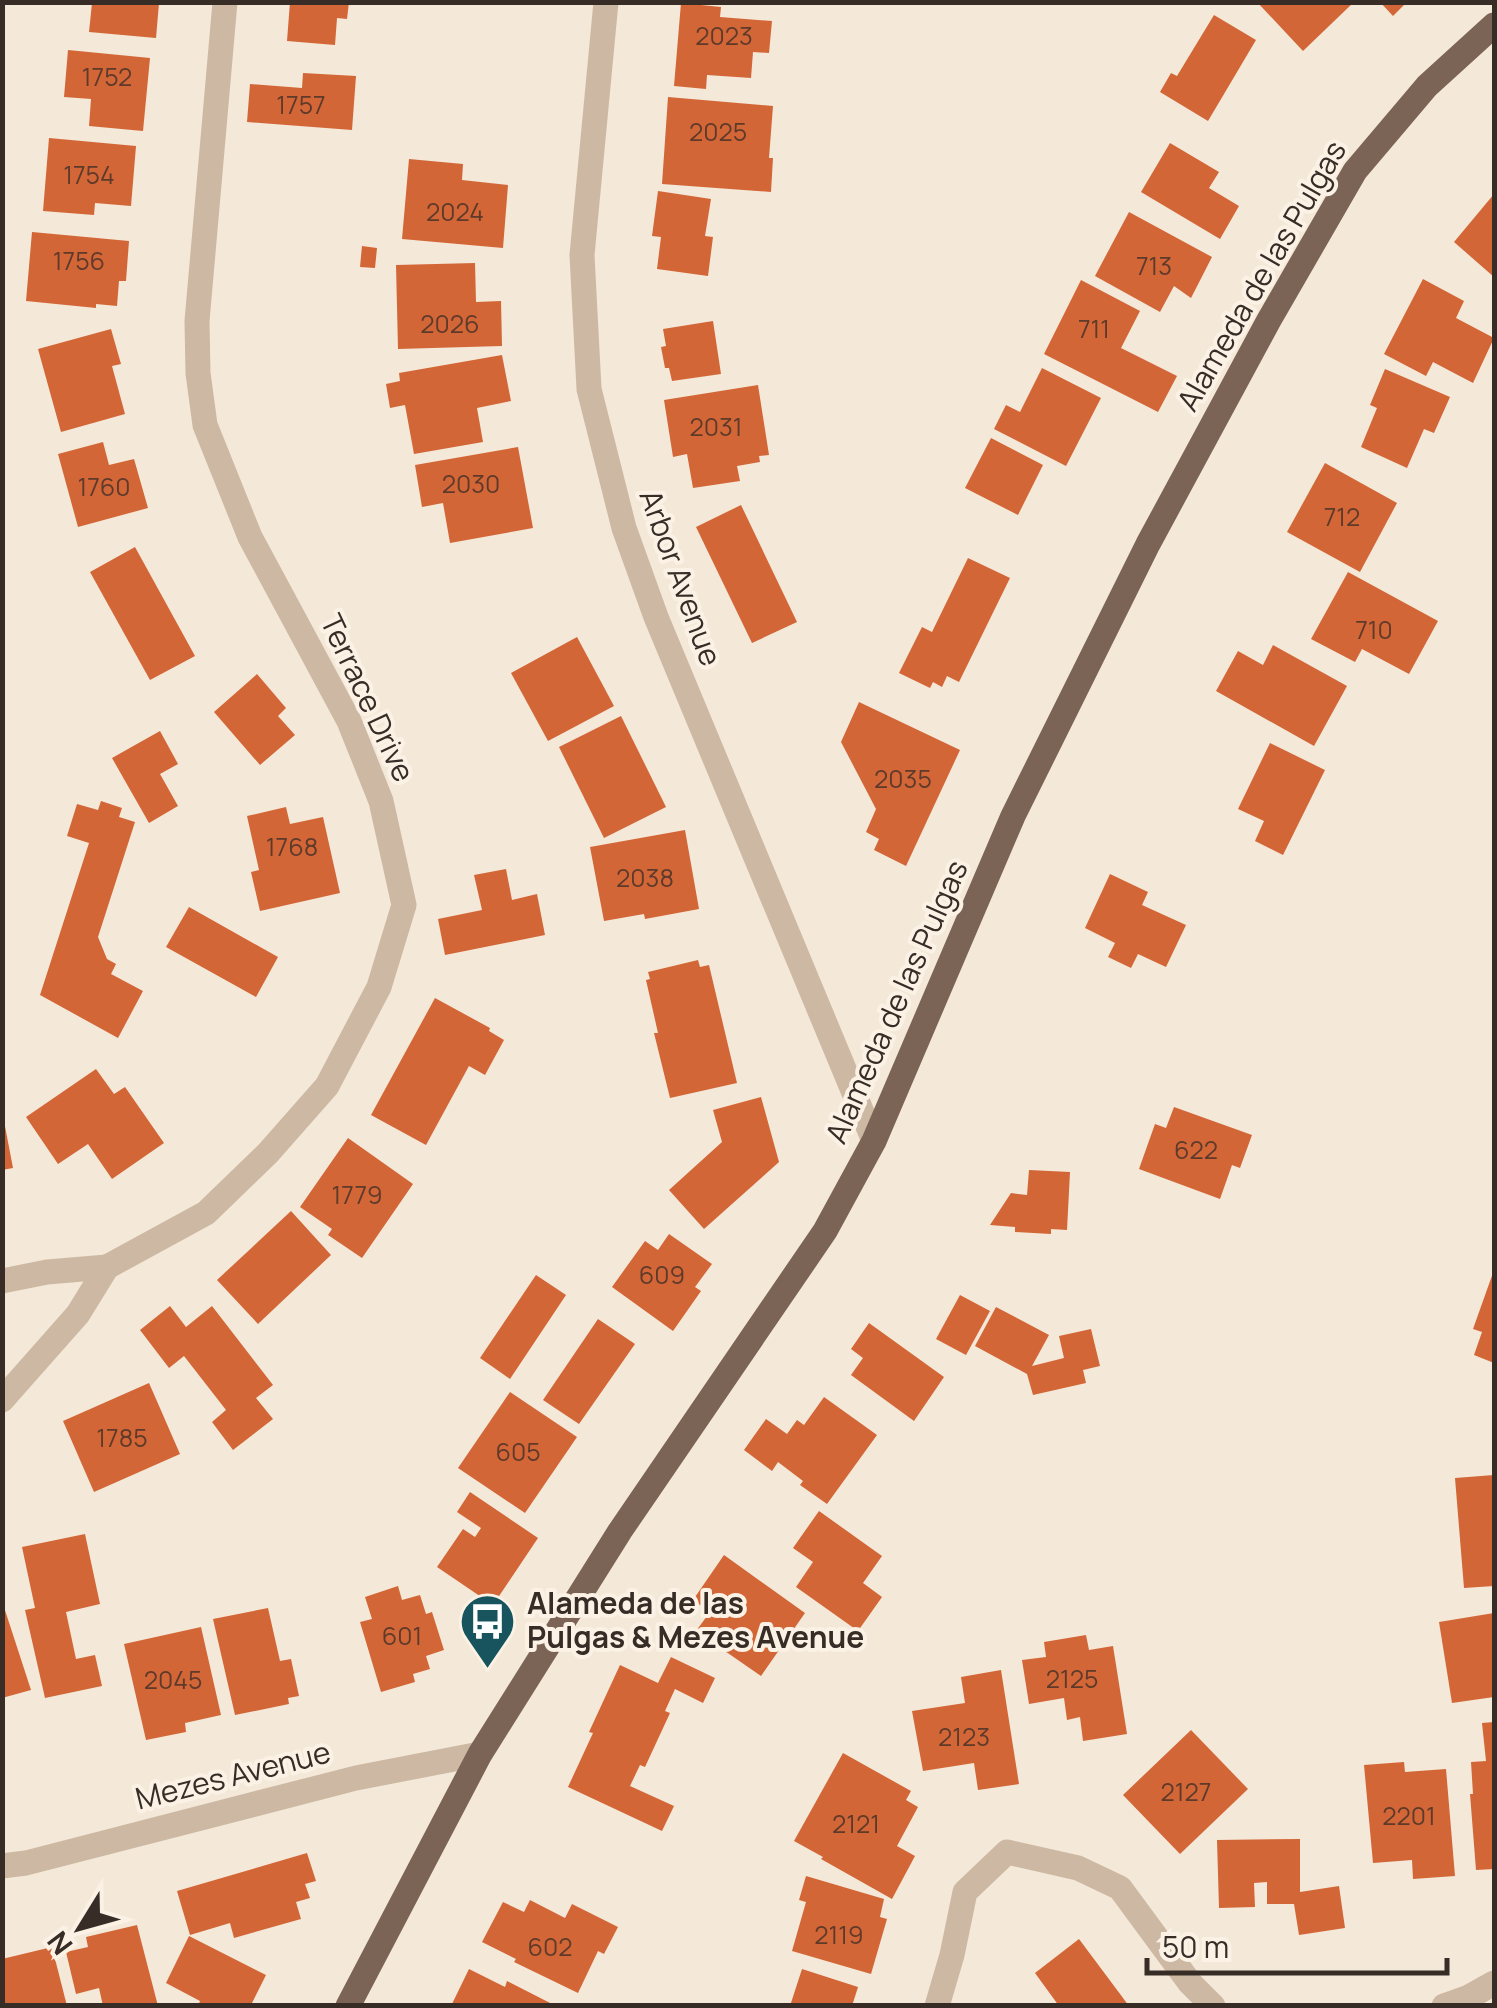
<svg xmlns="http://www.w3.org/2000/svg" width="1497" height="2008" font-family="Manrope,sans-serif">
	<rect width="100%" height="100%" fill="#f4e8d8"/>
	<g fill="#d36637">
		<polygon points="290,2 349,2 347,19 337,18 335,45 287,41"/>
		<polygon points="1257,2 1354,2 1303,51"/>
		<polygon points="1380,2 1407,2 1393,16"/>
		<polygon points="92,3 159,3 156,38 89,32"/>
		<polygon points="681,3 721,7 720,17 772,21 769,53 753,52 751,78 707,75 706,89 674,86"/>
		<polygon points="1214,15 1256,40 1208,121 1160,92 1171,73 1177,76"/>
		<polygon points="68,50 150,58 143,131 89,126 91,99 64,97"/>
		<polygon points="303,73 356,76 352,130 247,122 250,84 302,88"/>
		<polygon points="668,97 773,106 769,158 773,158 771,192 662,184"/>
		<polygon points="49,138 136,146 131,206 95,203 94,215 43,211"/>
		<polygon points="1170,143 1219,172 1209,188 1239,206 1220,239 1141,192"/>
		<polygon points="409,159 463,164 462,180 508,185 503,248 402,239"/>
		<polygon points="658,191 711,199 705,236 713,237 708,276 657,269 661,237 652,236"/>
		<polygon points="1494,194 1494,277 1454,242"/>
		<polygon points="1129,212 1212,257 1191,298 1174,286 1160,312 1095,276"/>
		<polygon points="32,232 129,241 126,281 119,281 117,306 96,304 96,308 26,301"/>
		<polygon points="362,246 377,248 375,268 360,267"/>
		<polygon points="475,263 476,302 501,301 502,346 398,349 396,265"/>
		<polygon points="1423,279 1464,301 1456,318 1494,338 1473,383 1433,362 1426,376 1384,354"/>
		<polygon points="1081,280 1140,311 1121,348 1177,376 1158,412 1044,354"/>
		<polygon points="713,321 721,374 672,381 669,368 665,368 661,347 666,346 663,329"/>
		<polygon points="111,329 121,364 112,366 125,414 61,432 38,349"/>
		<polygon points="502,355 511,401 477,408 483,442 414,454 405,405 390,408 386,384 400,381 399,373"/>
		<polygon points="1042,368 1101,398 1066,466 994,429 1006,405 1020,412"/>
		<polygon points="1385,369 1450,397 1434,433 1424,429 1407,468 1361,447 1377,408 1370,405"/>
		<polygon points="758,385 769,455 759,456 760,462 737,466 740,481 693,488 687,454 673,457 664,400"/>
		<polygon points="991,438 1043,465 1018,515 965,488"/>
		<polygon points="103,442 109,465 134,459 148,508 78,527 58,454"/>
		<polygon points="518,447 533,528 450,543 443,503 422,507 415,465"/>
		<polygon points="1325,463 1397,503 1360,572 1287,532"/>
		<polygon points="741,505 797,622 752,643 696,527"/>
		<polygon points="135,547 195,656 150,680 90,572"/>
		<polygon points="968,558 1010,578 959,682 947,676 942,687 933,682 930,688 899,673 922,627 932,632"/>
		<polygon points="1348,572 1438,621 1409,674 1362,649 1355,662 1311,639"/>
		<polygon points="577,637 614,706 548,741 511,673"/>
		<polygon points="1273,645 1347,686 1314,746 1216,691 1238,651 1263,665"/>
		<polygon points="257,674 286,708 278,716 295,735 260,765 214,712"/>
		<polygon points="859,702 960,750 906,866 874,850 879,839 866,832 876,809 841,742"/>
		<polygon points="621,716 666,807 604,838 559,747"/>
		<polygon points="160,731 178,764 160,774 178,806 149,823 112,758"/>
		<polygon points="1270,743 1325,770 1283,855 1255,841 1264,821 1238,809"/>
		<polygon points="101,801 122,808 119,817 135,822 98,937 107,959 116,964 111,974 143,991 118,1038 40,995 89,843 67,836 77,804 98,810"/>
		<polygon points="286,807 290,824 323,817 340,893 260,911 251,872 259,870 247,816"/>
		<polygon points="685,830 699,909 645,919 644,914 604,921 590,847"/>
		<polygon points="506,869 512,900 537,894 545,935 445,955 438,919 482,910 474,875"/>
		<polygon points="1110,874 1148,892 1142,905 1186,925 1166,967 1138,954 1131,968 1108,957 1115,943 1085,928"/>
		<polygon points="189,907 278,957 256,997 166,947"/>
		<polygon points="698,960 700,967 709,965 737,1083 670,1098 654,1033 658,1033 646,980 650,979 648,972"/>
		<polygon points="435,998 490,1028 489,1031 504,1040 485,1075 469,1066 426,1145 371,1115"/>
		<polygon points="96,1069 114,1094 125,1087 164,1143 112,1179 88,1144 58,1164 26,1117"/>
		<polygon points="761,1097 779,1162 704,1229 669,1190 722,1142 713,1110"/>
		<polygon points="1174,1107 1252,1135 1240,1168 1232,1165 1220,1199 1139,1169 1155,1124 1166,1128"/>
		<polygon points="2,1121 4,1121 13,1168 2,1170"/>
		<polygon points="348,1138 413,1184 362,1258 328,1235 332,1229 300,1207"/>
		<polygon points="1029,1170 1070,1172 1067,1230 1051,1229 1051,1234 1015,1232 1015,1227 990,1225 1011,1193 1027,1195"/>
		<polygon points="291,1211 331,1255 258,1324 217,1280"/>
		<polygon points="669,1234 712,1264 695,1287 701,1291 673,1331 612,1287 645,1241 658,1250"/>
		<polygon points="1494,1270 1494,1363 1474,1355 1482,1332 1473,1329"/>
		<polygon points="536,1275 566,1295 510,1379 480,1358"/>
		<polygon points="960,1295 990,1311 966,1355 936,1339"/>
		<polygon points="170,1306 186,1327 212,1306 273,1385 256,1398 273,1419 233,1450 212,1422 226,1410 184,1356 169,1368 140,1330"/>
		<polygon points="996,1307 1049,1335 1032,1366 1064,1358 1059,1336 1091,1329 1100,1366 1083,1370 1086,1383 1033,1395 1027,1374 975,1346"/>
		<polygon points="598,1319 635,1344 579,1424 543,1400"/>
		<polygon points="869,1323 944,1377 914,1421 851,1375 863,1358 851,1349"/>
		<polygon points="149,1383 180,1454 94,1492 63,1421"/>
		<polygon points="510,1392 577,1437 525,1513 458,1468"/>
		<polygon points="824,1397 877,1435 827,1504 800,1485 803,1481 778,1462 772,1471 744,1450 766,1419 787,1434 797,1420 804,1425"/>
		<polygon points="1494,1475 1494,1586 1464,1588 1455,1478"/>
		<polygon points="470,1492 538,1538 493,1605 437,1567 463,1529 475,1537 481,1528 457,1512"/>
		<polygon points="819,1511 882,1556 863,1583 882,1597 858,1631 796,1587 813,1562 793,1548"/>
		<polygon points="85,1534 100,1604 66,1612 76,1659 95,1655 102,1686 45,1698 25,1610 35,1608 22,1547"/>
		<polygon points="724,1555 805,1613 761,1676 696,1631 710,1612 693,1600"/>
		<polygon points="398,1586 402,1600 420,1595 426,1614 432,1612 444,1650 426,1656 430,1669 413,1674 415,1682 381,1692 360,1622 372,1619 365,1597"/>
		<polygon points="2,1601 31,1690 2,1698"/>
		<polygon points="268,1608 280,1661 291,1659 299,1696 288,1698 289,1704 235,1715 213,1619"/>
		<polygon points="1494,1613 1494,1697 1452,1703 1439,1622"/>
		<polygon points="201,1627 221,1715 185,1723 186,1732 146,1740 124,1644"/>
		<polygon points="1086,1635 1089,1650 1113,1646 1127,1734 1083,1741 1080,1717 1067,1720 1064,1698 1029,1704 1022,1660 1046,1657 1044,1642"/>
		<polygon points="671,1657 715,1678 703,1703 675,1689 665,1711 670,1713 645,1767 640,1765 630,1786 674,1806 662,1831 568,1787 593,1733 589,1732 620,1665 658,1683"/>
		<polygon points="1001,1670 1019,1784 978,1790 974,1763 923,1771 912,1711 965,1703 961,1677"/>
		<polygon points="1494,1722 1494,1869 1476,1870 1470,1794 1473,1794 1471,1762 1486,1761 1482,1723"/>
		<polygon points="1191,1730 1248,1789 1180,1854 1123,1795"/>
		<polygon points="843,1753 911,1791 906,1800 918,1807 897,1846 915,1856 892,1899 821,1859 823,1857 794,1841"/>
		<polygon points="1404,1762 1405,1772 1446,1769 1455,1876 1413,1879 1412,1860 1373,1863 1364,1765"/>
		<polygon points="1300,1839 1300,1892 1339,1886 1345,1928 1299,1935 1294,1904 1267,1904 1267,1882 1254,1883 1255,1907 1219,1908 1217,1840"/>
		<polygon points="307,1853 316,1881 305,1884 310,1898 296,1902 301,1919 234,1938 230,1923 190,1935 177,1891"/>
		<polygon points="806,1876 884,1899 880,1917 887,1919 871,1974 792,1951 806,1902 799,1900"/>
		<polygon points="530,1900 565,1918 572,1904 618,1927 604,1954 598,1951 578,1993 514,1962 516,1959 482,1942 503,1902 524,1912"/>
		<polygon points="137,1925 158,2006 103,2006 99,1988 76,1994 66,1952 88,1947 86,1937"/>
		<polygon points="189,1936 266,1975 251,2005 246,2003 245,2006 198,2006 200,2001 166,1983"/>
		<polygon points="1079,1939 1129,2006 1059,2006 1035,1973"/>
		<polygon points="52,1947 67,2006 2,2006 2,1959"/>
		<polygon points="469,1969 505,1987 507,1981 556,2006 451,2006"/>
		<polygon points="802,1969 858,1987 852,2006 790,2006"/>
	</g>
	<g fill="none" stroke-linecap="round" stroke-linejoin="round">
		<g stroke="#cdb9a3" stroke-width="25">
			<polyline points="606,2 582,255 589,389 624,528 656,617 874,1141"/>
			<polyline points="2,1281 47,1272 107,1267"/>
			<polyline points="2,1400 78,1314 107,1267 206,1213 268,1153 327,1086 379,987 404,905 381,801 349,721 250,537 205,425 198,373 197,321 225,2"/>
			<polyline points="2,1866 26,1863 356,1778 480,1754"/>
			<polyline points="937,2006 952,1955 965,1892 1007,1852 1078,1868 1120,1888 1190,1983 1213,2006"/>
			<polyline points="1444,2006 1469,1997 1494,1983"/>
		</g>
		<polyline stroke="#7b6455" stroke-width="25" points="348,2006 480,1754 620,1531 825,1231 874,1141 1013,816 1148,544 1269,320 1355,171 1427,86 1494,25"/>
	</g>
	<defs>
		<symbol id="bus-pin" viewBox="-11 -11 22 30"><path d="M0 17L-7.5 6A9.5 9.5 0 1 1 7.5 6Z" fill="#17545d" stroke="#fbf2e5"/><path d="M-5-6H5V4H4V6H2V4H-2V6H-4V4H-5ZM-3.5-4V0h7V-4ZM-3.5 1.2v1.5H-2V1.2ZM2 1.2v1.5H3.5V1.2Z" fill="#fff"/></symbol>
	</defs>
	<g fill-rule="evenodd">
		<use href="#bus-pin" x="456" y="1590" width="63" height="86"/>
	</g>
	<g text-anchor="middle" stroke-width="8" stroke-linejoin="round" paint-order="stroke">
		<g font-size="25" fill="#5e3a2a">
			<text x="724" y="45">2023</text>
			<text x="107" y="86">1752</text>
			<text x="301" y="114">1757</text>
			<text x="718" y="141">2025</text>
			<text x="89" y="184">1754</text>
			<text x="455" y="221">2024</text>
			<text x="79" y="270">1756</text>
			<text x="1154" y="275">713</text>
			<text x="450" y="333">2026</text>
			<text x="1094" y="338">711</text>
			<text x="716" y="436">2031</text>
			<text x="471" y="493">2030</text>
			<text x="104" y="496">1760</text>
			<text x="1342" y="526">712</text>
			<text x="1374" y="639">710</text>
			<text x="903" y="788">2035</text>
			<text x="292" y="856">1768</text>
			<text x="645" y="887">2038</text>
			<text x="1196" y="1159">622</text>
			<text x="357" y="1204">1779</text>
			<text x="662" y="1284">609</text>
			<text x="122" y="1447">1785</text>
			<text x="518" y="1461">605</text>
			<text x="402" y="1645">601</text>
			<text x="1072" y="1688">2125</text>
			<text x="173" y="1689">2045</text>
			<text x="964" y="1746">2123</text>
			<text x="1186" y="1801">2127</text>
			<text x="1409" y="1825">2201</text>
			<text x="856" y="1833">2121</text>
			<text x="839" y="1944">2119</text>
			<text x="550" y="1956">602</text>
		</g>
		<g font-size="30" fill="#372c26" stroke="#fbf2e5">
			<text transform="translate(1262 276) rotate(-60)" y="10">Alameda de las Pulgas</text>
			<text transform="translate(680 578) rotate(70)" y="10">Arbor Avenue</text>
			<text transform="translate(367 698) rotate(65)" y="10">Terrace Drive</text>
			<text transform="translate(897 1002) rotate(-66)" y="10">Alameda de las Pulgas</text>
			<text transform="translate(233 1776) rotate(-14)" y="10">Mezes Avenue</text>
		</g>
		<g font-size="30" font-weight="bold" fill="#372c26" stroke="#fbf2e5" text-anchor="start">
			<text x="527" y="1614">Alameda de las<tspan x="527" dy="34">Pulgas &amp; Mezes Avenue</tspan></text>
		</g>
	</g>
	<rect width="1497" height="2008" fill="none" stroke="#372c26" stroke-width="10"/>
	<g transform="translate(80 1928) rotate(233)" stroke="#fbf2e5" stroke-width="8" paint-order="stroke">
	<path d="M0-8L18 38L0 25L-18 38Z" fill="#372c26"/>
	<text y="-15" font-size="28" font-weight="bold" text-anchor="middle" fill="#372c26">N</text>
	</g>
	<path d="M1147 1958v15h300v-15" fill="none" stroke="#372c26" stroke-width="5"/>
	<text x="1162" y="1958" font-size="30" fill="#372c26" stroke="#fbf2e5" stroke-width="8" paint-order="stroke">50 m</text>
</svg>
